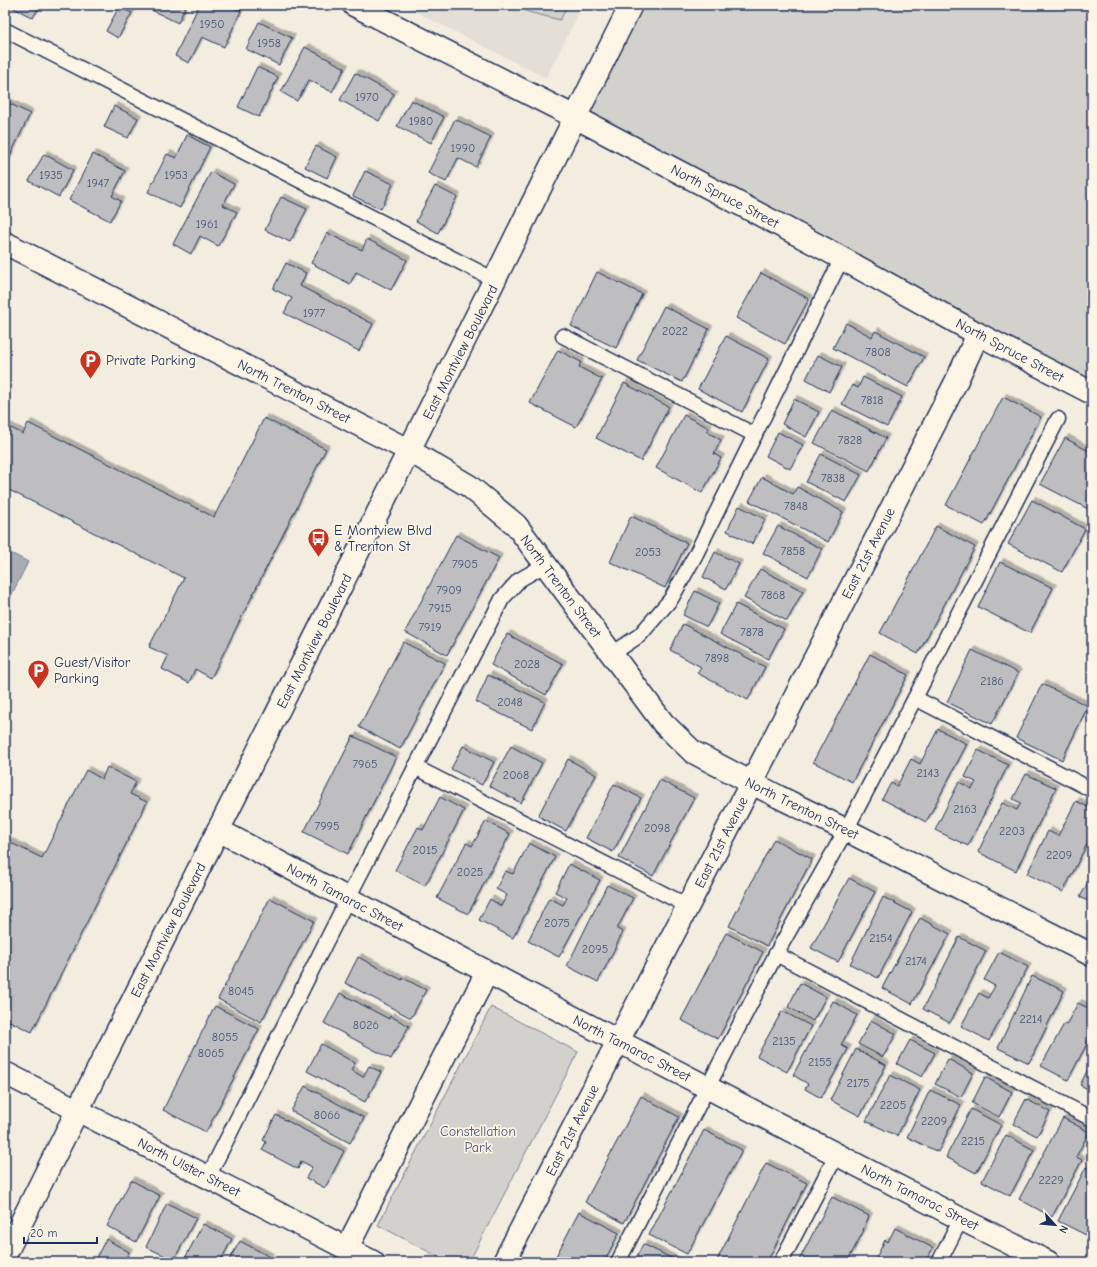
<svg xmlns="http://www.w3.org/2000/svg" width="1097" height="1267" font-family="'Comic Neue',sans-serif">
	<defs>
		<filter id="shadow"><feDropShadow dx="3.5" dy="-3.5" stdDeviation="0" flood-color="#0004"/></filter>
	</defs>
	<rect width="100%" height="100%" fill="#f3ede0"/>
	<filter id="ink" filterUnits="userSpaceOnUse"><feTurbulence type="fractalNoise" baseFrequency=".025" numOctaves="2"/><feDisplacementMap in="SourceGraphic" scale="8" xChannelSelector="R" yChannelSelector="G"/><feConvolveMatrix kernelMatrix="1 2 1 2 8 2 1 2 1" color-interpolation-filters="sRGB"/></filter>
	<g filter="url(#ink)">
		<polygon fill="#e3dfd6" points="402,5 583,5 546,78"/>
		<g fill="#d3d1cc" stroke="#778095">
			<polygon points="516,5 568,5 560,20 528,12"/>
			<polygon points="631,5 1092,5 1092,397 575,117"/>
			<polygon points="491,1007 578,1052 469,1262 448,1262 378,1225"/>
		</g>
		<polygon fill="#a9acb3" stroke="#707a91" points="5,550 28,562 9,600 5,598"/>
		<g fill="#bebec0" stroke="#1b2f5e" filter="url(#shadow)">
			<polygon points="8,5 40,5 33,18"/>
			<polygon points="141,5 186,5 178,23"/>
			<polygon points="199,5 227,5 241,11 224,47 202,37 189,63 175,56"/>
			<polygon points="119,7 132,13 118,38 106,31"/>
			<polygon points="259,22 292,38 279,65 246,49"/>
			<polygon points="305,47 345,68 332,92 309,80 297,101 281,92"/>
			<polygon points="257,67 278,77 259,117 238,107"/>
			<polygon points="355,73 394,94 379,121 340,100"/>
			<polygon points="411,100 444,117 431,143 397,126"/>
			<polygon points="5,101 30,114 5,166"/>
			<polygon points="114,106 138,118 128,138 104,127"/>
			<polygon points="455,119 491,137 476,167 458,158 446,182 428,173"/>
			<polygon points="187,135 210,147 180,208 148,192 167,154 176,158"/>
			<polygon points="316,146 337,157 327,178 305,167"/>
			<polygon points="44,154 73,170 59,197 29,181"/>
			<polygon points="93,154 125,171 112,196 121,201 110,221 69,200"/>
			<polygon points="365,171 393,184 381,209 353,196"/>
			<polygon points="211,172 234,184 223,205 237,212 218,246 200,236 191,254 173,244"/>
			<polygon points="435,186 457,197 438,233 416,221"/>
			<polygon points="281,197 307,209 290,242 265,230"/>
			<polygon points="327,233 362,250 367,239 407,260 391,290 356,272 350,284 311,263"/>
			<polygon points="286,263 306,273 300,286 373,324 359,351 284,313 292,298 273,289"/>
			<polygon points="597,272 642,294 616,348 571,326"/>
			<polygon points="761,273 809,299 785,344 736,318"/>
			<polygon points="664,306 709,329 682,382 637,360"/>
			<polygon points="846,323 872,337 875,331 924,357 908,387 833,348"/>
			<polygon points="726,336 769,359 742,412 698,389"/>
			<polygon points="558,350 581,362 579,367 602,379 576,427 530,403"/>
			<polygon points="818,355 842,367 829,392 806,379"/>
			<polygon points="863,377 902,397 887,427 842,404 852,385 858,388"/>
			<polygon points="624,383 669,407 641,461 596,438"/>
			<polygon points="1003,397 1041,417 984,525 946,505"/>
			<polygon points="794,399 819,412 806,437 782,424"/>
			<polygon points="832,410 886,438 869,471 814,443"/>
			<polygon points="684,415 709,428 707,432 721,440 714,454 721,458 702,493 656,468"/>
			<polygon points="264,418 326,449 211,678 195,669 189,683 162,669 168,656 149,647 184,578 5,488 5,425 23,434 28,423 214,517"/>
			<polygon points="778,432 803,445 790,469 766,456"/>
			<polygon points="1065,438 1092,453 1092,511 1040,484"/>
			<polygon points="821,454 861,475 846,502 806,482"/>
			<polygon points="762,477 793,494 797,487 843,512 828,542 749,501"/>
			<polygon points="1032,500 1085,529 1062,572 1008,544"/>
			<polygon points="739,506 765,519 752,544 727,531"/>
			<polygon points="631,516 687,543 665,588 610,562"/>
			<polygon points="778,526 822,549 808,577 763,553"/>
			<polygon points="936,526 975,547 918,654 880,633"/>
			<polygon points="456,535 499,558 447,655 405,632"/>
			<polygon points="715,552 739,564 726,589 703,577"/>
			<polygon points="1000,562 1053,588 1030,633 978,607"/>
			<polygon points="760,569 803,591 787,621 744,598"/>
			<polygon points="695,591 719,603 707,627 683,615"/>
			<polygon points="736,604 784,629 768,659 720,634"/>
			<polygon points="683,624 765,667 748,700 697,673 701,667 670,650"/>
			<polygon points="507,634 563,664 546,695 491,665"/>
			<polygon points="403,642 445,663 400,749 359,727"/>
			<polygon points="972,650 1018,673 992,724 947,702"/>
			<polygon points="870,654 908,675 852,782 813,762"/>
			<polygon points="488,675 545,702 532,729 476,702"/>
			<polygon points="1042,684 1088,706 1062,760 1016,738"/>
			<polygon points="938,729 967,744 926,822 882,799 891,783 897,786 911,759 920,764"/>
			<polygon points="353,736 396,757 348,854 304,832"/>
			<polygon points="463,746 494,762 482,785 451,769"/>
			<polygon points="511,746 542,763 521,803 489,786"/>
			<polygon points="978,750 1008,765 968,846 935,830 959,782 972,789 976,782 965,777"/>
			<polygon points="568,759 596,775 566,831 538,816"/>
			<polygon points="107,767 136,782 130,794 147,802 32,1032 5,1019 5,931 11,919 5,916 5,840 42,858 86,770 102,779"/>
			<polygon points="1026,774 1056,788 1016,871 978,852 1002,803 1017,810 1021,803 1013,799"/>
			<polygon points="660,780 694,798 653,876 619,858"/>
			<polygon points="614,784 641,798 613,852 586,838"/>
			<polygon points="440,797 464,810 425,886 395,870 418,827 423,830"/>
			<polygon points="1076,801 1092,809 1092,834 1063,892 1027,874 1048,831 1058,836"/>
			<polygon points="486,821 510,834 468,914 437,898 466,843 472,846"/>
			<polygon points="774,839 812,859 767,946 729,926"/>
			<polygon points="529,843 555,857 513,938 479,920 490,899 501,906 507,895 496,889 505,871 513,874"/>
			<polygon points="569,864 600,880 559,957 528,941 549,898 563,905 567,898 555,892"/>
			<polygon points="1092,875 1092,903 1080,897"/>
			<polygon points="849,878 875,892 838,962 811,948"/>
			<polygon points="607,885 633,898 617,929 623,932 598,982 567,966"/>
			<polygon points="883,897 912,912 878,978 850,964"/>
			<polygon points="270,898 314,921 261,1022 218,999"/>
			<polygon points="920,918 950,934 912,1004 882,988"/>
			<polygon points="726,933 763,952 718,1039 681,1020"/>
			<polygon points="959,937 986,951 950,1023 923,1009"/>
			<polygon points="999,952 1028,967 989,1041 961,1026 979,993 988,998 995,986 984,980"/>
			<polygon points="358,957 402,980 403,978 426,990 411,1018 345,983"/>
			<polygon points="1032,976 1064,991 1029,1063 998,1048"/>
			<polygon points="800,983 826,997 813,1021 788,1007"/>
			<polygon points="340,993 389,1019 390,1016 409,1026 391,1059 324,1023"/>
			<polygon points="833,1001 857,1015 841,1045 848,1049 821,1098 805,1089 808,1084 793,1075"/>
			<polygon points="1078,1003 1092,1010 1092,1034 1068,1080 1041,1066 1064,1024 1066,1025"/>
			<polygon points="215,1006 259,1029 206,1132 163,1110"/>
			<polygon points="782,1011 811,1026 787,1072 757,1056"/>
			<polygon points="871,1020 896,1034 883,1057 858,1044"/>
			<polygon points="910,1040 935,1053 922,1077 897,1064"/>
			<polygon points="321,1044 355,1063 351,1070 363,1077 369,1066 381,1072 365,1102 307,1071"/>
			<polygon points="856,1049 886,1065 860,1116 830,1100"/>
			<polygon points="948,1059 973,1073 961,1097 935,1084"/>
			<polygon points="1092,1061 1092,1091 1080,1085"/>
			<polygon points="890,1075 920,1090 897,1136 866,1121"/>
			<polygon points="985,1077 1012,1092 999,1117 972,1103"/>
			<polygon points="305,1086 364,1118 350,1143 291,1111"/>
			<polygon points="930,1090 961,1105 938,1152 907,1137"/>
			<polygon points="641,1096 679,1117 624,1223 585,1202"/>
			<polygon points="1026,1099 1050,1112 1037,1136 1013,1124"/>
			<polygon points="971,1109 1001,1125 976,1173 946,1157"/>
			<polygon points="276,1115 344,1151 325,1188 306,1178 312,1167 301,1161 298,1169 262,1150 266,1142 263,1140"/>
			<polygon points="1063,1118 1089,1132 1076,1157 1082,1160 1052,1217 1019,1199"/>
			<polygon points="704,1130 742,1150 687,1254 649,1235"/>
			<polygon points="1006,1135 1034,1150 1010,1196 982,1181"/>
			<polygon points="766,1163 807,1183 767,1262 716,1262"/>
			<polygon points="1086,1167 1092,1170 1092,1233 1090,1237 1058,1221"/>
			<polygon points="131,1180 160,1196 136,1242 107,1226"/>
			<polygon points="832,1197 869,1216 863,1230 864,1230 847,1262 798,1262"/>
			<polygon points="167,1203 196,1218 174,1260 146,1247"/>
			<polygon points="579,1212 619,1233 604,1262 553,1262"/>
			<polygon points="203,1224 232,1239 220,1262 183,1262"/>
			<polygon points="895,1228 933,1248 925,1262 874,1262 885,1240 888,1242"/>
			<polygon points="106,1239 129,1252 124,1262 94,1262"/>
			<polygon points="240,1241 270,1257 267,1262 228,1262"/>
			<polygon points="643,1244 679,1262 634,1262"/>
		</g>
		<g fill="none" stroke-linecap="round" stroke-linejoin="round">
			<defs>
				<g id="service">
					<polyline points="5,30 495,280"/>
					<polyline points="563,336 755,435"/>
					<polyline points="612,654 640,635 671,599 696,554 842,258"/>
					<polyline points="915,698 1092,790"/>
					<polyline points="415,767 688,906"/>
					<polyline points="776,954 1092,1119"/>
					<polyline points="208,1177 348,898 502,599 519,580 545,565"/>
					<polyline points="618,1262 776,954 846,830 915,698 1058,419"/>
					<polyline points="781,1262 837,1154"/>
					<polyline points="939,1262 961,1219"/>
				</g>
				<g id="minor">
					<polyline points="354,5 575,117 825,249 978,334 1092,393"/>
					<polyline points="5,243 410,451 469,486 516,525 663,723 693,752 779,797 846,830 1092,955"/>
					<polyline points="218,830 618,1041 961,1219 1048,1262"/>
					<polyline points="5,1073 373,1262"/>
					<polyline points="347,1248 487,972"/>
					<polyline points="504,1262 739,807 956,382 978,334"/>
				</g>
				<path id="secondary" d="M5,1255c208,-417 420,-832 626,-1250"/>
			</defs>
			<use href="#service" stroke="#1b2f5e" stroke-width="17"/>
			<use href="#minor" stroke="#1b2f5e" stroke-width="25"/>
			<use href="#secondary" stroke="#1b2f5e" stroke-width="25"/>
			<use href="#service" stroke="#fcf5e5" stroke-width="14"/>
			<use href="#minor" stroke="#fcf5e5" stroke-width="22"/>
			<use href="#secondary" stroke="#fcf5e5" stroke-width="22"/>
		</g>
	</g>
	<defs>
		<symbol id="parking-pin" viewBox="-11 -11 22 30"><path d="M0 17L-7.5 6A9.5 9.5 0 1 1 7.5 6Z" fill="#c8321e" stroke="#fcf5e5"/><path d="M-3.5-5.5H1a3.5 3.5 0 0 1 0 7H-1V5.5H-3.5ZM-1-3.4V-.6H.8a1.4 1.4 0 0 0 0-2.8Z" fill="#fff"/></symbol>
		<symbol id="bus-pin" viewBox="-11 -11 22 30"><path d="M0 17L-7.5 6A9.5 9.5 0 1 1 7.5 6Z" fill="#c8321e" stroke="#fcf5e5"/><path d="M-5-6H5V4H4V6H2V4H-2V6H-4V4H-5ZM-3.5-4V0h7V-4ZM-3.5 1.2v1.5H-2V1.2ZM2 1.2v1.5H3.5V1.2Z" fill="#fff"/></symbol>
	</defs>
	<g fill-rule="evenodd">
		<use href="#parking-pin" x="78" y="348" width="25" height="34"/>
		<use href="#bus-pin" x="306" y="526" width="25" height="34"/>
		<use href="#parking-pin" x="26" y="658" width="25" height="34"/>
	</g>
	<g text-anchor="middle" stroke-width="3.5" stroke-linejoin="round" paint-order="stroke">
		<g font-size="12" fill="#445376">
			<text x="212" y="28">1950</text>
			<text x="269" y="47">1958</text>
			<text x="367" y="101">1970</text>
			<text x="421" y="125">1980</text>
			<text x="463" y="152">1990</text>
			<text x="51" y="179">1935</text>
			<text x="176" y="179">1953</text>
			<text x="98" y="187">1947</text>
			<text x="207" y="228">1961</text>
			<text x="314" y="317">1977</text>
			<text x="675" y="335">2022</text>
			<text x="878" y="356">7808</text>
			<text x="872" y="404">7818</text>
			<text x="850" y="444">7828</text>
			<text x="833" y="482">7838</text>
			<text x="796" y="510">7848</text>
			<text x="793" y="555">7858</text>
			<text x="648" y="556">2053</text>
			<text x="465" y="568">7905</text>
			<text x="449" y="594">7909</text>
			<text x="773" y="599">7868</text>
			<text x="440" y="612">7915</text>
			<text x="430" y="631">7919</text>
			<text x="752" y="636">7878</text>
			<text x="717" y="662">7898</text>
			<text x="527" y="668">2028</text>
			<text x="992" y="685">2186</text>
			<text x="510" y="706">2048</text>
			<text x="365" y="768">7965</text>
			<text x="928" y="777">2143</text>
			<text x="516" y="779">2068</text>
			<text x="965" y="813">2163</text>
			<text x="327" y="830">7995</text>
			<text x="657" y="832">2098</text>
			<text x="1012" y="835">2203</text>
			<text x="425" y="854">2015</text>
			<text x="1059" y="859">2209</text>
			<text x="470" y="876">2025</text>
			<text x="557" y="927">2075</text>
			<text x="881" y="942">2154</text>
			<text x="595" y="953">2095</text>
			<text x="916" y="965">2174</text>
			<text x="241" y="995">8045</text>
			<text x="1031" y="1023">2214</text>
			<text x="366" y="1029">8026</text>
			<text x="225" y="1041">8055</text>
			<text x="784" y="1045">2135</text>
			<text x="211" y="1057">8065</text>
			<text x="820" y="1066">2155</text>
			<text x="858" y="1087">2175</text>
			<text x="893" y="1109">2205</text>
			<text x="327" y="1119">8066</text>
			<text x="934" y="1125">2209</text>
			<text x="973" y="1145">2215</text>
			<text x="1051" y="1184">2229</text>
		</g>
		<g font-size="14" fill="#1b2f5e" stroke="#fcf5e5">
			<text transform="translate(725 196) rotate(28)" y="5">North Spruce Street</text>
			<text transform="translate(1010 350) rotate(28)" y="5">North Spruce Street</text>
			<text transform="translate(460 352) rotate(-63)" y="5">East Montview Boulevard</text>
			<text transform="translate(294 391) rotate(27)" y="5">North Trenton Street</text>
			<text transform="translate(868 553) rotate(-63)" y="5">East 21st Avenue</text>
			<text transform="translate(561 586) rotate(53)" y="5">North Trenton Street</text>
			<text transform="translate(314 641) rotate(-63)" y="5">East Montview Boulevard</text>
			<text transform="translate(802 808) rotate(26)" y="5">North Trenton Street</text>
			<text transform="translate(721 842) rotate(-63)" y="5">East 21st Avenue</text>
			<text transform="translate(345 897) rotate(28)" y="5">North Tamarac Street</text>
			<text transform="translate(168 930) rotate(-63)" y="5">East Montview Boulevard</text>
			<text transform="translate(632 1048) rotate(27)" y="5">North Tamarac Street</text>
			<text transform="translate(572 1130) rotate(-63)" y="5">East 21st Avenue</text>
			<text transform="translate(189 1167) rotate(27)" y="5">North Ulster Street</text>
			<text transform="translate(920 1197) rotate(27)" y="5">North Tamarac Street</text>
		</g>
		<g font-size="14" fill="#1b2f5e" stroke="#fcf5e5" text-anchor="start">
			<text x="106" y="365">Private Parking</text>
			<text x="334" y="535">E Montview Blvd<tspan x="334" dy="16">&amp; Trenton St</tspan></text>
			<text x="54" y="667">Guest/Visitor<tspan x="54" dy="16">Parking</tspan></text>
		</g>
		<g font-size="14" fill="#49587a" stroke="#fcf5e5">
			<text x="478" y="1136">Constellation<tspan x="478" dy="16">Park</tspan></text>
		</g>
	</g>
	<rect width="1097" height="1267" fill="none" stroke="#fcf5e5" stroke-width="20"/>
	<rect x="10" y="10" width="1077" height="1247" fill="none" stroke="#1b2f5e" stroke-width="1.5" filter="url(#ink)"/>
	<g transform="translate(1055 1225) rotate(117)" stroke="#fcf5e5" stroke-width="3" paint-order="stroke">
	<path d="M0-3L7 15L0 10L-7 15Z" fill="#1b2f5e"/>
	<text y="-6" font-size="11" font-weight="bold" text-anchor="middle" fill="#1b2f5e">N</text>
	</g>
	<path d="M24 1237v6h73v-6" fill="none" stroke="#1b2f5e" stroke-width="2"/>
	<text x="30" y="1237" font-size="12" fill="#1b2f5e" stroke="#fcf5e5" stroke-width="3" paint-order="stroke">20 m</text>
</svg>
